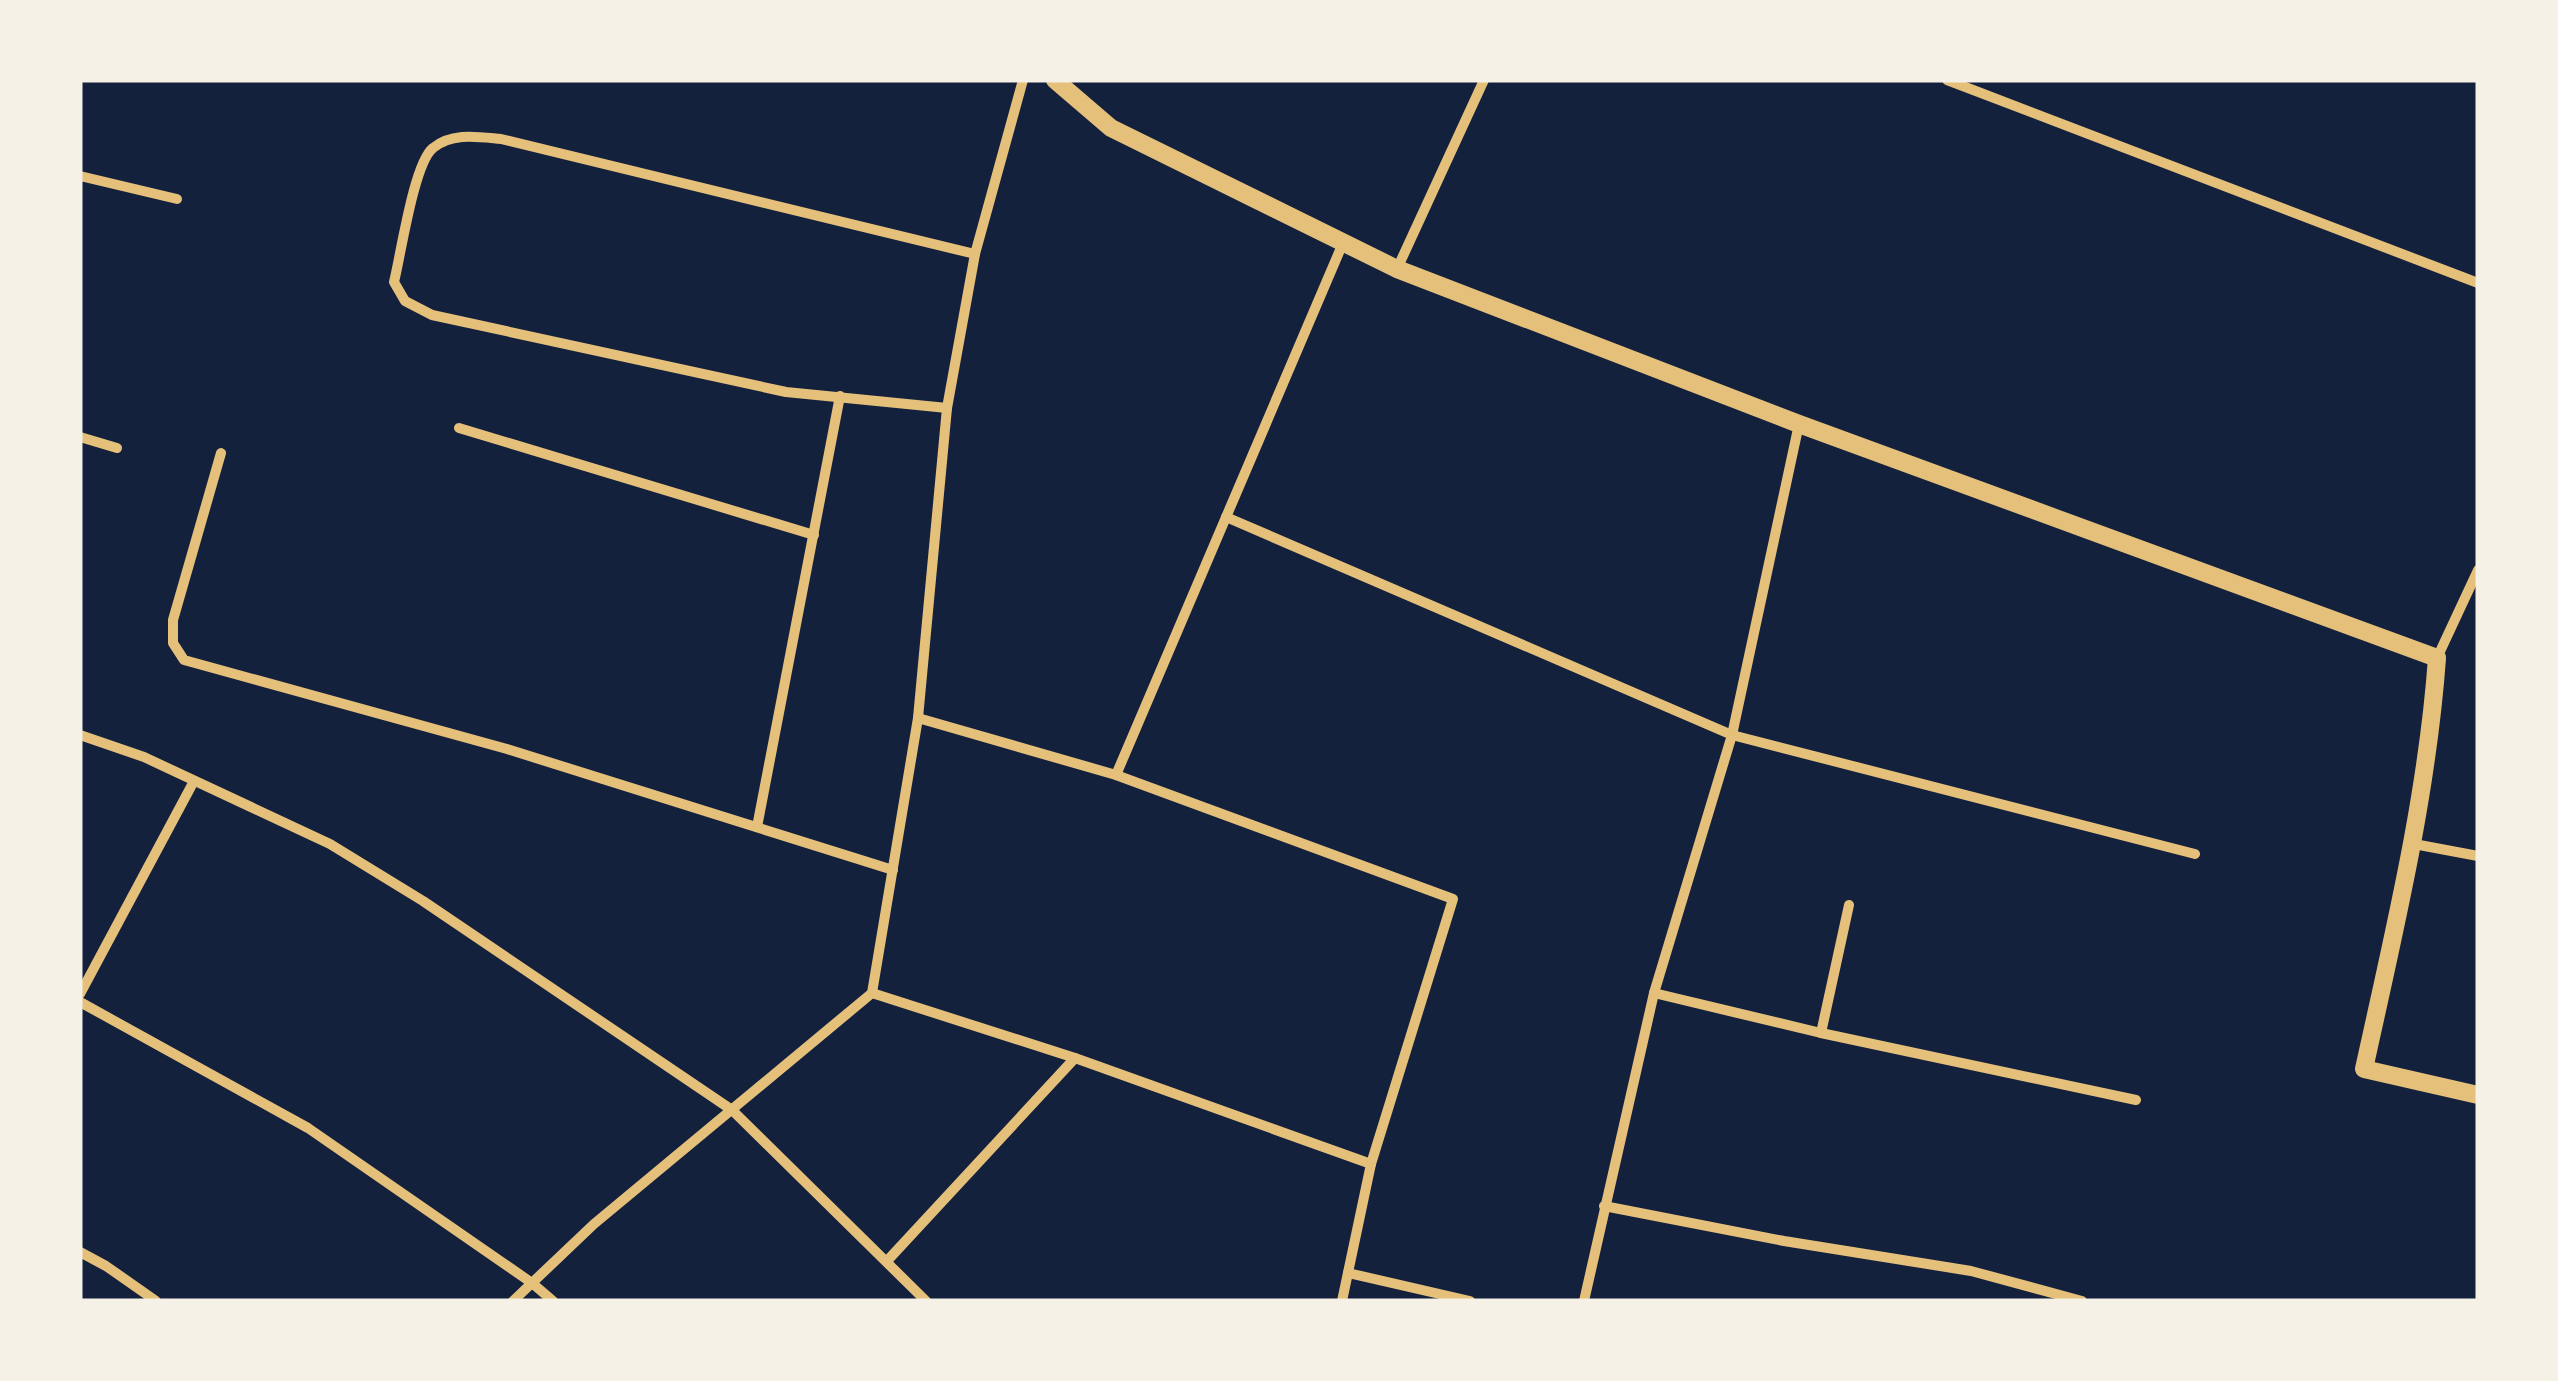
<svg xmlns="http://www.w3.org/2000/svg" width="2558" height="1381" font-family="'Exo 2',sans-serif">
	<rect width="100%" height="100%" fill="#14213d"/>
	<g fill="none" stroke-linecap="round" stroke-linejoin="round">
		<g stroke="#e5c07b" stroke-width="10">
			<polyline points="1947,80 2478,283"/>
			<polyline points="80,176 177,199"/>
			<polyline points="1397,269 1484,80"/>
			<path d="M947,408l-161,-16 -354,-77 -27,-14 -11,-19c7,-28 20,-119 39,-134 19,-16 46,-11 68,-9l474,115"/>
			<polyline points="459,428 814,535"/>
			<polyline points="80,437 117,448"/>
			<polyline points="221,453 173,620 173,643 184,660 507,749 893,870"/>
			<polyline points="1226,517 1732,735 2195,854"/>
			<polyline points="2437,658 2478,570"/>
			<polyline points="80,735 144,757 330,844 423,901 732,1110 926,1301"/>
			<polyline points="1116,775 1343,243"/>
			<polyline points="757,827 840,396"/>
			<polyline points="2414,844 2478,856"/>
			<polyline points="872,993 918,718 947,408 975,254 1023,80"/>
			<polyline points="1654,993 1821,1033 2136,1100"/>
			<polyline points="80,994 194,781"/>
			<polyline points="80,1002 308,1128 532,1283 553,1301"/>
			<polyline points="1821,1033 1849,905"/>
			<polyline points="1604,1206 1784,1241 1971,1271 2082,1301"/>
			<polyline points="80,1252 106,1266 156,1301"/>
			<polyline points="887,1261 1075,1058"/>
			<polyline points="1348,1273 1470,1301"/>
			<polyline points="513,1301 594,1224 872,993 1075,1058 1371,1164 1453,899 1116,775 918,718"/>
			<polyline points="1342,1301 1371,1164"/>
			<polyline points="1584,1301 1654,993 1732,735 1799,424"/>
		</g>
		<path stroke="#e5c07b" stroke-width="18" d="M1055,80l56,48 286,141 402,155 638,234c-10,139 -43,274 -73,411l114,26"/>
	</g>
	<rect width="2558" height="1381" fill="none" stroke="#f6f1e7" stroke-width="165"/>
</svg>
